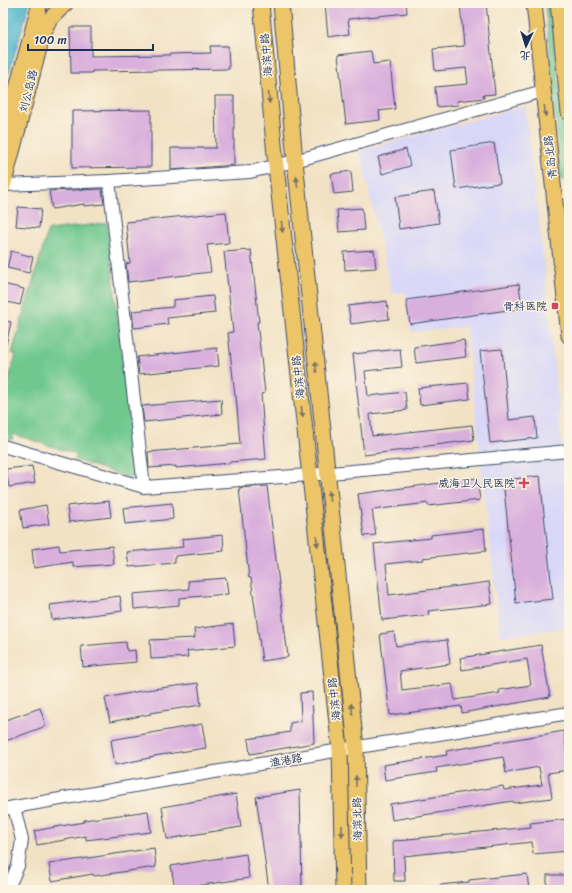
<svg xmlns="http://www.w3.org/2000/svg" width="572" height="893" font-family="Sriracha,'LXGW WenKai TC',sans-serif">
	<rect width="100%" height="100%" fill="#fcf5e5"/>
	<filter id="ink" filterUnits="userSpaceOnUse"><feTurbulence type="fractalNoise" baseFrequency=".025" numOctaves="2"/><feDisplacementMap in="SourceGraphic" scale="8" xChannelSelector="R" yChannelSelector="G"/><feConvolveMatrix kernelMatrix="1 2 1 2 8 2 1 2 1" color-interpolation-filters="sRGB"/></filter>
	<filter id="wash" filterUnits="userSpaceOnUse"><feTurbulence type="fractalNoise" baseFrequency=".012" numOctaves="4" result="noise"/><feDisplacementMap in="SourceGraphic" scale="16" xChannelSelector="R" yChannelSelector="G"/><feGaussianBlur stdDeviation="0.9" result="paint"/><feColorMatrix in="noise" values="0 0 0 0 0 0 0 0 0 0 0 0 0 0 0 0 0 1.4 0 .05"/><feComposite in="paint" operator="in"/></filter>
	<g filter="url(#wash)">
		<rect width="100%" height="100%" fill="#f2e2c4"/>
		<polygon fill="#d8d7f8" points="525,106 545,276 569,515 569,628 500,636 466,327 411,332 406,292 392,294 360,151"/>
		<g fill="#6fc88f" stroke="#457c76">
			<polygon points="545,3 550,3 569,180 561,180"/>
			<polygon points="565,220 569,220 569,255"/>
			<polygon points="107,223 136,480 75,460 76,454 13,434 12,440 3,438 3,399 16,355 12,353 48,230"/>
		</g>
		<polygon fill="#4eb5cc" stroke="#347295" points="3,3 30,3 3,93"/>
		<g id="blocks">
			<g fill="#d9afdd">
				<polygon points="325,3 406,3 407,13 348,19 350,34 328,37"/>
				<polygon points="460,3 486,3 495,94 483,95 484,98 457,101 458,105 437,107 435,87 468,84 466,68 435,71 433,49 464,46"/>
				<polygon points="70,27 91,27 91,56 170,55 170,54 211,53 210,46 228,46 229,69 92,71 92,73 71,73"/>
				<polygon points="371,51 373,64 390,62 395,109 379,111 380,120 346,124 338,55"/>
				<polygon points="215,96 234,96 234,165 171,170 171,148 216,148"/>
				<polygon points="151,110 151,167 72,168 72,111"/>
				<polygon points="494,143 500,183 456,189 451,150"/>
				<polygon points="406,149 410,166 382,174 378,157"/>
				<polygon points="351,171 353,192 334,194 331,174"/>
				<polygon points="102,189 104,204 84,206 84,204 52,209 49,191"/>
				<polygon points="434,191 439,223 399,229 395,197"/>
				<polygon points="18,207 41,209 39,228 16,226"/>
				<polygon points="362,208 364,230 339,232 337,210"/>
				<polygon points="226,212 229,243 207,245 211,272 128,282 126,264 130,263 126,222"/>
				<polygon points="251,250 259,322 257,322 265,393 261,394 266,459 230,462 230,463 176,468 176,466 149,468 148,452 240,444 236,396 235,396 228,333 233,332 224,252"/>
				<polygon points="374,250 376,268 345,270 344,252"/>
				<polygon points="11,251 33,257 29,273 7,268"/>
				<polygon points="3,284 24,289 20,305 3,301"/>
				<polygon points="519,284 522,308 410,324 406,300"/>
				<polygon points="213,296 215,313 167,318 168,324 134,328 132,311 173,307 173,300"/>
				<polygon points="387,301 389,319 351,324 348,306"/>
				<polygon points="3,320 11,322 6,345 3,345"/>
				<polygon points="464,340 466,357 416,363 414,347"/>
				<polygon points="217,348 219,366 139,374 137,357"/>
				<polygon points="400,349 402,367 365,371 368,396 405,392 407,410 370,414 372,436 472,425 474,440 412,448 412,449 364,455 353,354"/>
				<polygon points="502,349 509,420 535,417 537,438 490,443 480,351"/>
				<polygon points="468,383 470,399 420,405 418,388"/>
				<polygon points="221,399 222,414 144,422 142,406"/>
				<polygon points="32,466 35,483 9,487 6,469"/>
				<polygon points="540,476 553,599 516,603 503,480"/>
				<polygon points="477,478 480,500 428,506 428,503 372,510 376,535 364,536 358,494"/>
				<polygon points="267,486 288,657 262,661 251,578 249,578 239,488"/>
				<polygon points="109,501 111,517 69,522 67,506"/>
				<polygon points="172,503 173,519 125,524 123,508"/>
				<polygon points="46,505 49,524 23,528 20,510"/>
				<polygon points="484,529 486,551 422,558 423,560 386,564 389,595 489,582 492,604 428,611 429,615 382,620 374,544 431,538 431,535"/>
				<polygon points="223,535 224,551 175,556 175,563 129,567 127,552 183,547 182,539"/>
				<polygon points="59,545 60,551 112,546 114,564 73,567 73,562 34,568 32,549"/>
				<polygon points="226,578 228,594 179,598 179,605 134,609 133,594 189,589 188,581"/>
				<polygon points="120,596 122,611 52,620 50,605"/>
				<polygon points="233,624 235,646 187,651 188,657 151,659 150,640 195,638 194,629"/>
				<polygon points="394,632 396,646 447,640 450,664 400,671 402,690 452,684 455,700 500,693 499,690 531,685 527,659 462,670 460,658 541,645 550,697 462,713 461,706 390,715 380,634"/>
				<polygon points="126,642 127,651 135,650 136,662 83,667 81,646"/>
				<polygon points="198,683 201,705 150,713 151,714 110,722 105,698 146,690"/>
				<polygon points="312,692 314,743 250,754 248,739 290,732 290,723 301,721 300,693"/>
				<polygon points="40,708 46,726 3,742 3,721"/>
				<polygon points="202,724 206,748 154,756 154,757 115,765 111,740"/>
				<polygon points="564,731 569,770 548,773 552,798 514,803 513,801 392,820 390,804 503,786 504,790 542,785 539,767 506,773 503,757 436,768 437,772 385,780 383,765 447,755 446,751"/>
				<polygon points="300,790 302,890 269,890 256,797"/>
				<polygon points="236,794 241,827 167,839 162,807"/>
				<polygon points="148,811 151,832 86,840 86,836 37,845 34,831 84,822 84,820"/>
				<polygon points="569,819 569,851 533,854 532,842 404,856 405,881 394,881 393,841 409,840 408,839 531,827 530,823"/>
				<polygon points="154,848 156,867 94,876 93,874 52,881 49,864"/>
				<polygon points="246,854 249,878 175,889 171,866"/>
				<polygon points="527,874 529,890 440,890 440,885 469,882 469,880"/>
				<rect x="547" y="875" width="22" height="15"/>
			</g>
		</g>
	</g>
	<g filter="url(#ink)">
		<use href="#blocks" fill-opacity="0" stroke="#3b4a6d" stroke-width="1"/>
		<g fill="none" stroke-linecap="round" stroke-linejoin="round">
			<defs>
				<g id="minor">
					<polyline points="109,181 144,487"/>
					<polyline points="3,185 109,181 250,172 295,161 543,91"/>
					<polyline points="3,446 144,487 309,475 569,451"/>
					<polyline points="3,809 340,750 569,713"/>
					<polyline points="7,890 18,866 22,840 14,807"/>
				</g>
				<g id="major">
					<polyline points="261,3 276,166 340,750 343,890"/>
					<polyline points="281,3 295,161 356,748 359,890"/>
					<polyline points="534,3 569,336"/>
					<polyline points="558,3 569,113"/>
					<polyline points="3,140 40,3"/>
					<polyline points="3,186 43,33 50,19 66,3"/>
				</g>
			</defs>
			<use href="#minor" stroke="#3b4a6d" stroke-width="14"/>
			<use href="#major" stroke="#3b4a6d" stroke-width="17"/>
			<use href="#minor" stroke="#fff" stroke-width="12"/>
			<use href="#major" stroke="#edc569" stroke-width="15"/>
		</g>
		<defs><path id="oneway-solid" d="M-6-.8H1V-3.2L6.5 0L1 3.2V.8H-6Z"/></defs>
		<g fill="#797263">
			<use href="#oneway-solid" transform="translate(269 98) rotate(85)"/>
			<use href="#oneway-solid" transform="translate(545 111) rotate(84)"/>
			<use href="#oneway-solid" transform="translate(297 182) rotate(-96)"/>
			<use href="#oneway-solid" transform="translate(282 227) rotate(84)"/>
			<use href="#oneway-solid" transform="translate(316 367) rotate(-96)"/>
			<use href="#oneway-solid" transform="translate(302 412) rotate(84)"/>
			<use href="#oneway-solid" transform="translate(329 496) rotate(-96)"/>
			<use href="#oneway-solid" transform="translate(317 541) rotate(84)"/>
			<use href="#oneway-solid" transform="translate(352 709) rotate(-96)"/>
			<use href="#oneway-solid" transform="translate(356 781) rotate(-91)"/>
			<use href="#oneway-solid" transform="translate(342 831) rotate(89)"/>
		</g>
	</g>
	<g fill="#d1495b" stroke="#fcf5e5" stroke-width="1.5">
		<rect x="551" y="302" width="8" height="8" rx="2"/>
		<path d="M522 477h4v4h4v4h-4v4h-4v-4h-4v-4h4z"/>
	</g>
	<g text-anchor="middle" stroke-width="3" stroke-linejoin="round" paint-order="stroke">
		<g font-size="11" fill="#1b2f5e" stroke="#fcf5e5">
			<text transform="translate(266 55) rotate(-95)" y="4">海滨中路</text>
			<text transform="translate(28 91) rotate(-76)" y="4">刘公岛路</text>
			<text transform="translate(550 157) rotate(-96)" y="4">青岛北路</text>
			<text transform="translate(298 377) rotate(-96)" y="4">海滨中路</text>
			<text transform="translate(334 699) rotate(-96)" y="4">海滨中路</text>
			<text transform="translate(286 760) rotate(-10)" y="4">渔港路</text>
			<text transform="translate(357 819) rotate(-91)" y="4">海滨北路</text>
		</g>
		<g font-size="11" fill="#1b2f5e" stroke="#fcf5e5" text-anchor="end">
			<text x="547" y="310">骨科医院</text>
			<text x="515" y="487">威海卫人民医院</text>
		</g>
	</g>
	<rect width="572" height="893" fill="none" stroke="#fcf5e5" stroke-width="16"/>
	<g transform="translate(526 46) rotate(184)" stroke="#fcf5e5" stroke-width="3" paint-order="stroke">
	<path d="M0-3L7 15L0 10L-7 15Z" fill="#1b2f5e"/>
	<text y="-6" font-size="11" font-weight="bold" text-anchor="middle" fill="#1b2f5e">北</text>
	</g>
	<path d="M28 44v6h125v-6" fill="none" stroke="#1b2f5e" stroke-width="2"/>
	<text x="34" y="44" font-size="12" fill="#1b2f5e" stroke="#fcf5e5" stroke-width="3" paint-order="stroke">100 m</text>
</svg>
